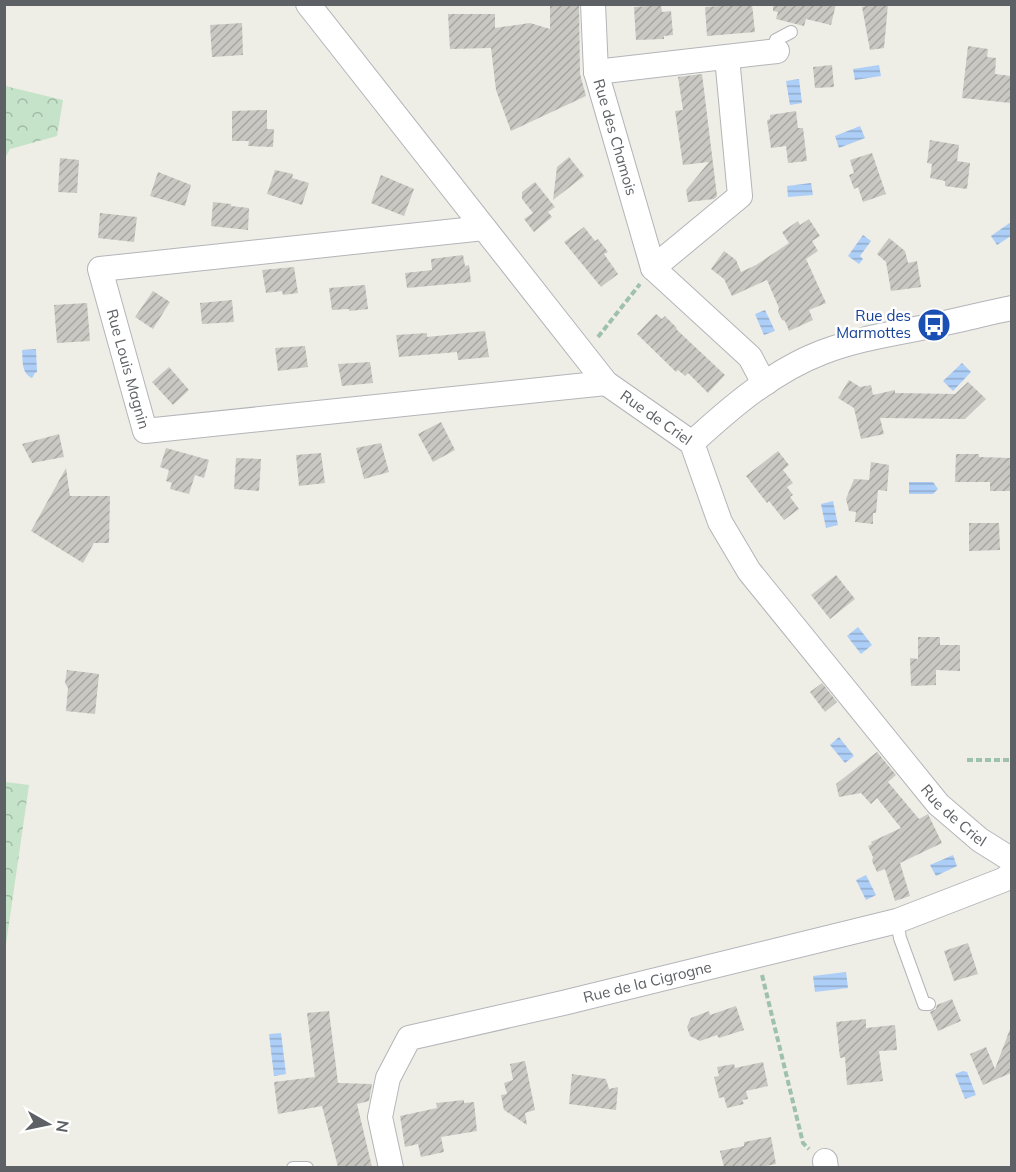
<svg xmlns="http://www.w3.org/2000/svg" width="1016" height="1172" font-family="Mulish,sans-serif">
	<defs>
		<pattern id="forest-crowns" width="20" height="18" patternUnits="userSpaceOnUse" patternTransform="scale(1.5)"><rect width="20" height="18" fill="#c4e3c8"/><path d="M2 6a3 3 0 1 1 6 0M12 15a3 3 0 1 1 6 0" fill="none" stroke="#a2bba6"/></pattern>
		<pattern id="water-rules" width="6" height="5" patternUnits="userSpaceOnUse" patternTransform="scale(1.5)"><rect width="6" height="5" fill="#adcef7"/><path d="M0 2.5h6" fill="none" stroke="#90abcc"/></pattern>
		<pattern id="building-hatch" width="6" height="6" patternUnits="userSpaceOnUse" patternTransform="scale(1.5)"><rect width="6" height="6" fill="#cac8c2"/><path d="M-1 1l2-2M0 6l6-6M5 7l2-2" fill="none" stroke="#a7a6a1"/></pattern>
	</defs>
	<rect width="100%" height="100%" fill="#eeede6"/>
	<g fill="url(#forest-crowns)">
		<polygon points="5,86 63,100 57,136 10,149 5,158"/>
		<polygon points="5,782 29,785 5,951 4,782"/>
	</g>
	<g fill="url(#water-rules)">
		<polygon points="879,65 881,76 855,80 853,69"/>
		<polygon points="799,79 802,103 790,105 786,81"/>
		<polygon points="860,126 865,138 839,148 835,136"/>
		<polygon points="811,183 813,195 788,197 787,186"/>
		<polygon points="1011,222 1011,236 997,245 991,236"/>
		<polygon points="863,235 871,241 860,256 863,259 859,264 848,256"/>
		<polygon points="765,310 775,331 764,335 755,314"/>
		<path d="M36,349l1,23 -2,1 -3,5c-11,-5 -9,-17 -10,-28z"/>
		<polygon points="962,363 971,372 953,391 943,381"/>
		<polygon points="909,482 933,482 938,489 933,494 909,494"/>
		<polygon points="833,501 838,525 826,528 821,504"/>
		<polygon points="858,627 872,645 861,654 847,636"/>
		<polygon points="839,737 854,756 845,763 830,745"/>
		<polygon points="953,855 957,866 936,876 930,865"/>
		<polygon points="866,875 876,895 866,900 856,880"/>
		<polygon points="846,972 848,988 815,992 813,976"/>
		<polygon points="281,1033 286,1074 274,1076 269,1034"/>
		<polygon points="963,1071 967,1072 976,1095 965,1099 955,1074"/>
	</g>
	<g fill="url(#building-hatch)">
		<polygon points="550,4 579,4 580,74 586,96 511,131 496,90 491,48 450,49 448,14 495,14 495,28 530,23 550,29"/>
		<polygon points="752,4 755,32 707,36 705,7"/>
		<polygon points="773,4 836,4 831,25 806,19 804,26 776,19 778,12 773,11"/>
		<polygon points="875,4 888,4 884,48 870,50 862,7"/>
		<polygon points="661,5 662,12 671,11 673,35 664,36 664,39 636,40 634,7"/>
		<polygon points="242,23 243,55 212,57 210,25"/>
		<polygon points="968,46 988,49 987,57 996,58 995,74 1011,76 1011,103 962,98"/>
		<polygon points="832,65 834,87 815,88 813,67"/>
		<polygon points="702,74 717,196 714,199 688,202 686,190 709,162 683,165 675,111 683,110 678,77"/>
		<polygon points="267,110 267,129 274,129 273,147 248,146 249,141 232,141 232,111"/>
		<polygon points="796,111 798,128 803,128 807,161 788,163 786,146 771,148 767,120 770,119 770,115"/>
		<polygon points="930,140 959,145 957,161 970,163 967,189 945,186 945,181 930,178 932,164 927,163"/>
		<polygon points="872,153 886,194 863,202 858,187 854,189 849,175 854,173 850,160"/>
		<polygon points="569,157 584,176 553,200 557,167"/>
		<polygon points="60,158 79,160 77,193 58,192"/>
		<polygon points="275,170 293,174 292,178 309,183 302,205 267,194"/>
		<polygon points="158,172 191,185 185,206 150,196"/>
		<polygon points="381,175 414,189 404,216 371,203"/>
		<polygon points="535,182 555,207 548,212 552,217 534,232 524,219 533,213 522,199 522,192"/>
		<polygon points="213,202 231,204 231,206 249,208 248,230 211,226"/>
		<polygon points="100,213 137,217 134,242 98,238"/>
		<polygon points="809,219 820,236 812,241 818,251 806,259 826,303 809,310 813,320 789,331 785,321 782,320 778,312 779,308 767,280 732,296 724,279 711,269 724,251 736,260 741,272 756,265 789,243 782,232 798,221 800,225"/>
		<polygon points="584,227 595,241 598,239 608,252 604,254 618,274 601,287 564,242"/>
		<polygon points="889,238 905,251 908,263 917,261 921,287 891,291 886,262 877,254"/>
		<polygon points="463,255 465,266 469,265 471,282 407,288 405,273 432,270 431,259"/>
		<polygon points="294,267 298,293 283,295 282,291 266,293 262,270"/>
		<polygon points="365,285 368,309 349,311 349,309 332,310 329,288"/>
		<polygon points="153,291 170,302 153,329 135,317"/>
		<polygon points="232,300 234,322 202,324 200,303"/>
		<polygon points="87,303 90,341 57,343 54,305"/>
		<polygon points="656,314 662,319 665,316 677,328 676,329 725,375 708,393 688,373 685,376 678,370 676,372 637,334"/>
		<polygon points="485,331 489,357 458,360 457,352 399,357 396,335 427,333 427,337"/>
		<polygon points="305,346 308,367 278,371 275,348"/>
		<polygon points="370,362 373,383 342,386 338,364"/>
		<polygon points="169,367 189,390 173,405 152,382"/>
		<polygon points="849,380 860,387 871,385 873,395 895,390 895,393 955,394 968,382 986,399 965,419 880,418 884,434 861,439 854,408 838,398"/>
		<polygon points="441,422 455,450 433,462 418,434"/>
		<polygon points="59,434 64,457 32,463 22,444"/>
		<polygon points="381,443 389,472 364,479 356,448"/>
		<polygon points="166,448 209,460 204,478 195,475 189,494 170,489 172,483 166,481 169,470 160,467"/>
		<polygon points="778,451 789,465 783,470 793,483 787,487 793,495 790,497 799,509 784,520 769,501 767,503 746,476"/>
		<polygon points="321,453 325,483 299,486 296,455"/>
		<polygon points="956,454 979,454 979,457 1010,458 1010,491 990,491 990,482 955,482"/>
		<polygon points="236,458 261,459 259,491 234,489"/>
		<polygon points="871,462 889,465 887,491 878,490 876,513 873,513 873,524 855,522 856,512 849,511 846,499 854,479 869,480"/>
		<polygon points="66,468 70,496 110,496 109,543 94,543 83,563 31,531"/>
		<polygon points="969,523 999,523 1000,550 969,551"/>
		<polygon points="836,575 855,599 830,619 811,595"/>
		<polygon points="918,637 940,637 940,645 960,645 960,671 936,670 936,685 911,686 910,658 918,659"/>
		<polygon points="67,670 99,674 95,714 66,711 68,688 65,683"/>
		<polygon points="822,683 837,702 825,712 810,692"/>
		<polygon points="877,752 896,775 888,782 919,819 928,814 942,843 900,863 910,896 895,901 885,869 877,872 872,861 873,857 868,846 872,844 871,842 901,828 877,798 871,804 861,793 839,797 836,784"/>
		<polygon points="968,943 978,974 954,981 944,951"/>
		<polygon points="952,999 961,1021 938,1031 930,1012 936,1009 937,1005"/>
		<polygon points="736,1006 744,1030 719,1038 717,1035 700,1041 690,1036 687,1027 691,1018 709,1011 710,1015"/>
		<polygon points="329,1011 338,1083 372,1084 369,1101 357,1104 372,1167 338,1167 322,1106 278,1114 274,1082 315,1077 307,1013"/>
		<polygon points="866,1019 866,1028 895,1025 897,1050 879,1051 883,1081 847,1085 845,1057 840,1058 836,1022"/>
		<polygon points="1010,1029 1011,1073 983,1085 970,1054 986,1047 995,1069"/>
		<polygon points="525,1061 535,1110 525,1113 527,1125 504,1110 501,1095 507,1094 504,1083 513,1080 510,1064"/>
		<polygon points="763,1062 768,1086 746,1091 748,1099 742,1100 744,1104 727,1108 724,1097 719,1098 717,1089 714,1077 719,1076 717,1067 734,1064 735,1068"/>
		<polygon points="572,1074 606,1079 609,1089 618,1087 616,1110 569,1104"/>
		<polygon points="464,1100 464,1103 474,1102 477,1131 441,1137 444,1152 421,1157 418,1144 405,1147 400,1116 437,1108 436,1103"/>
		<polygon points="771,1137 776,1164 761,1167 724,1167 720,1151 744,1146 744,1142"/>
	</g>
	<g fill="none" stroke-linecap="round" stroke-linejoin="round">
		<defs>
			<g id="service">
				<polyline points="777,51 776,40 791,32"/>
				<polyline points="897,921 900,938 924,1004 929,1004"/>
				<polyline points="293,1168 307,1168"/>
			</g>
			<g id="minor">
				<path id="s1" d="M308,4l298,379 86,60 28,79 29,49 189,233 42,36 32,20"/>
				<path id="s2" d="M593,4l3,68 57,196 97,89 9,17 8,8"/>
				<polyline points="596,72 777,51"/>
				<path id="s3" d="M484,228l-384,41 45,162 461,-48"/>
				<polyline points="653,268 740,196 727,57"/>
				<path d="M692,443c39,-36 81,-72 131,-91 36,-14 75,-19 112,-27 26,-5 51,-12 77,-17"/>
				<polyline points="825,1161 826,1168"/>
				<path id="s4" d="M391,1168l-11,-51 8,-39 21,-40 154,-35 334,-82 106,-41 9,-6"/>
			</g>
		</defs>
		<use href="#service" stroke="#b3b5b9" stroke-width="14"/>
		<use href="#minor" stroke="#b3b5b9" stroke-width="26"/>
		<g stroke="#9dc1ab" stroke-width="4" stroke-dasharray="6 3" stroke-linecap="butt">
			<polyline points="598,337 640,284"/>
			<polyline points="967,760 1012,760"/>
			<polyline points="762,975 803,1143 809,1149"/>
		</g>
		<use href="#service" stroke="#fff" stroke-width="12"/>
		<use href="#minor" stroke="#fff" stroke-width="24"/>
	</g>
	<defs>
		<symbol id="bus-disc" viewBox="-11 -11 22 22"><circle r="9.5" fill="#1a4fb4" stroke="#fff"/><path d="M-5-6H5V4H4V6H2V4H-2V6H-4V4H-5ZM-3.5-4V0h7V-4ZM-3.5 1.2v1.5H-2V1.2ZM2 1.2v1.5H3.5V1.2Z" fill="#fff"/></symbol>
	</defs>
	<g fill-rule="evenodd">
		<use href="#bus-disc" x="915" y="306" width="38" height="38"/>
	</g>
	<g text-anchor="middle" stroke-width="5" stroke-linejoin="round" paint-order="stroke">
		<g font-size="15" fill="#5d6064" stroke="#fff">
			<text dy="5" stroke="none"><textPath href="#s2" startOffset="136">Rue des Chamois</textPath></text>
			<text dy="5" stroke="none"><textPath href="#s3" startOffset="490">Rue Louis Magnin</textPath></text>
			<text dy="5" stroke="none"><textPath href="#s1" startOffset="543">Rue de Criel</textPath></text>
			<text dy="5" stroke="none"><textPath href="#s1" startOffset="1047">Rue de Criel</textPath></text>
			<text dy="5" stroke="none"><textPath href="#s4" startOffset="382">Rue de la Cigrogne</textPath></text>
		</g>
		<g font-size="15" fill="#164399" stroke="#fff" text-anchor="end">
			<text x="911" y="321">Rue des<tspan x="911" dy="17">Marmottes</tspan></text>
		</g>
	</g>
	<rect width="1016" height="1172" fill="none" stroke="#5d6064" stroke-width="12"/>
	<g transform="translate(48 1124) rotate(99)" stroke="#ffffff" stroke-width="4.5" paint-order="stroke">
	<path d="M0-4.5L10 22L0 15L-10 22Z" fill="#5d6064"/>
	<text y="-9" font-size="16" font-weight="bold" text-anchor="middle" fill="#5d6064">N</text>
	</g>
</svg>
